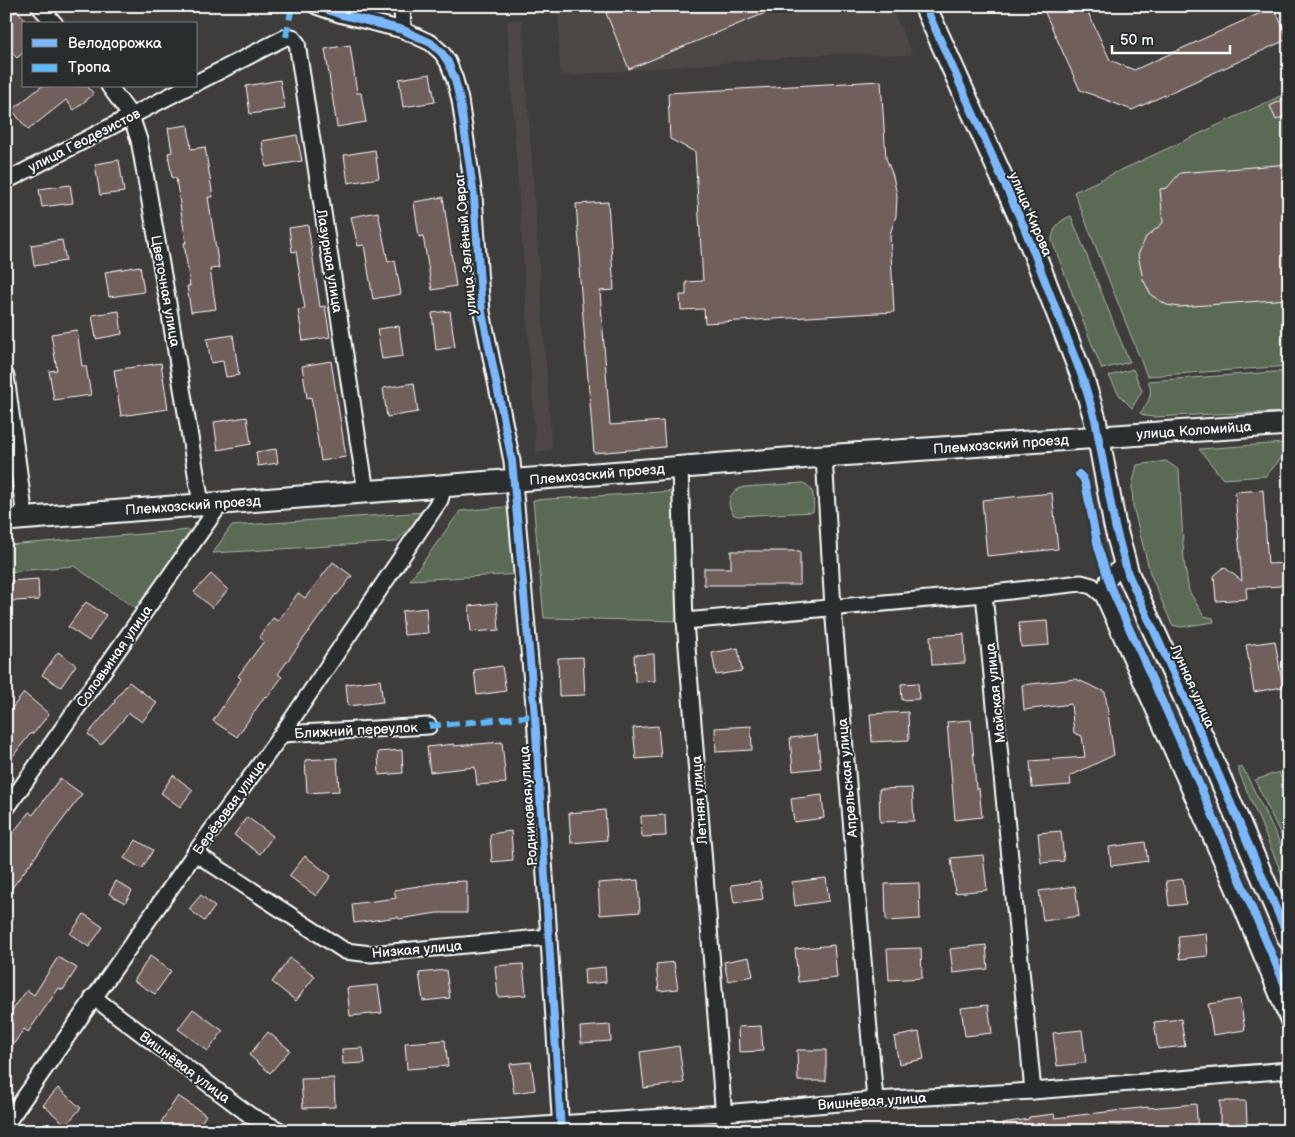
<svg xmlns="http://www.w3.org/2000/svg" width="1295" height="1137" font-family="'Balsamiq Sans',sans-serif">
	<rect width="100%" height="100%" fill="#3f3c3c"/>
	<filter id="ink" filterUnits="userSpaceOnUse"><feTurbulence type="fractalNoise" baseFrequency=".02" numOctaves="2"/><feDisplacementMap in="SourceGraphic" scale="10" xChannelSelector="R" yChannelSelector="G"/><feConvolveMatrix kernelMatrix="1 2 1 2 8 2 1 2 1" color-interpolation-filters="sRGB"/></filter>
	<g filter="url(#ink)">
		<g fill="#4e4645">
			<polygon points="558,6 891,6 913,55 831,54 560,76"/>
			<polygon points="522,20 552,450 536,452 507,21"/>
		</g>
		<g fill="#5a6b54" stroke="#acb5aa">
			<polygon points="1289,92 1289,366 1147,376 1074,192"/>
			<path d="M1071,216l55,138 4,8 -28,7 -7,-17 -43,-111c0,-12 7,-21 19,-25z"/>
			<polygon points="1133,369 1142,391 1132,408 1120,396 1109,376"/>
			<path d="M1289,371v41l-76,2 -60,3 -7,-1 -6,-3c8,-10 14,-19 8,-32z"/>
			<polygon points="1285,443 1289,446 1289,449 1266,476 1223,479 1199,449"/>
			<polygon points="1166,461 1179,470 1184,561 1189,591 1204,616 1213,618 1214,622 1181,627 1172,625 1150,573 1133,506 1132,486 1137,465"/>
			<path d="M803,483c12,4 11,18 10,29l-75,4 -4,-1c-10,-13 -4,-24 10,-28z"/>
			<polygon points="677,491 682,621 544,618 533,500"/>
			<polygon points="516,506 522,574 410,580 460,511"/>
			<polygon points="425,512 396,542 213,553 231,526"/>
			<polygon points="202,529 142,613 74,566 6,572 8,545"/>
			<polygon points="1239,767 1243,768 1289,861 1289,891 1239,772"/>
			<polygon points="1279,772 1289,797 1289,852 1255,780"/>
		</g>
		<g fill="#715f5b" stroke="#fff">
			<polygon points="622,6 780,6 780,7 629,69 606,13"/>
			<polygon points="1042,6 1085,6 1110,60 1134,70 1274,7 1288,39 1132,110 1080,90"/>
			<polygon points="17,10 24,18 24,52 17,58 6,47 6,20"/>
			<polygon points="350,45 357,93 361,93 366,122 337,127 325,49"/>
			<polygon points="430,74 435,102 403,107 399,79"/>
			<polygon points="280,80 285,109 250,114 246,86"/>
			<polygon points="881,81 886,158 893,176 897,195 896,216 890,234 894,312 705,323 704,309 681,310 680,295 686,295 686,282 703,281 695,152 670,139 668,93"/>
			<polygon points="42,86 87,86 94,94 74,110 66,100 28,130 12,110"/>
			<polygon points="1289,97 1289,114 1276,120 1270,106"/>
			<polygon points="188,125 191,149 205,147 213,197 208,197 219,268 210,269 216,309 191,312 187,286 190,286 184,243 186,243 176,178 172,178 168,153 172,152 168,128"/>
			<polygon points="297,135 302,161 266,167 262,141"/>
			<polygon points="375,150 379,178 348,183 344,155"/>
			<polygon points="119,160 124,192 100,195 95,164"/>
			<polygon points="1289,164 1289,299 1179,307 1167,305 1151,295 1143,279 1138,255 1146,237 1163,223 1160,189 1167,188 1180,173"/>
			<polygon points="70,185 73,203 42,207 39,189"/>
			<polygon points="443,197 456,286 432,290 423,236 419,237 414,202"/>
			<polygon points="608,202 614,290 600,291 610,425 663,421 665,447 594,453 579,268 581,268 576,204"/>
			<polygon points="378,212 388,262 395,260 401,294 373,299 364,245 358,246 351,217"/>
			<polygon points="308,225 320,307 325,306 330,337 303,341 298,310 305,309 296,251 292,252 289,228"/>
			<polygon points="62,240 66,261 34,266 31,245"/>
			<polygon points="140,266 144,292 109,297 105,272"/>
			<polygon points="119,311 122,334 96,339 92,315"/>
			<polygon points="450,311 455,347 436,350 432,313"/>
			<polygon points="399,326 403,356 382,359 377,329"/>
			<polygon points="77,330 82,366 86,366 91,395 54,400 49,371 57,370 51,334"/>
			<polygon points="233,335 239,375 226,377 223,361 211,363 207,339"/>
			<polygon points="331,361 346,457 321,461 311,397 307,398 302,366"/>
			<polygon points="161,363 168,409 121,416 114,370"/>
			<polygon points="414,383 418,412 387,417 383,388"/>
			<polygon points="247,417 251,444 218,450 214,422"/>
			<polygon points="276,449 278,463 258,466 256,452"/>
			<polygon points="1263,490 1268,564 1289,563 1289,577 1280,586 1246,588 1247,599 1216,601 1214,576 1224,567 1242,581 1235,492"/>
			<polygon points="1052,493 1058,549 987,556 982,500"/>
			<polygon points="731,551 800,551 800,585 704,585 704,568 731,568"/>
			<polygon points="333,562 352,576 337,595 336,594 278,674 282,677 267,698 265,696 237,737 213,721 241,679 238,676 264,641 259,637 273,618 278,621 298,593 305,598"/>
			<polygon points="211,574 228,590 212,608 194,592"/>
			<polygon points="38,579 39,600 10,601 10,581"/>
			<polygon points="86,602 106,615 89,641 68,627"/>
			<polygon points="497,603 499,630 471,632 469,606"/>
			<polygon points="426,608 428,633 404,635 402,611"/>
			<polygon points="1047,621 1049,645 1021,647 1019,623"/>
			<polygon points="964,634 965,663 932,665 930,636"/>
			<polygon points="1275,641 1283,687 1254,692 1246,645"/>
			<polygon points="738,648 742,671 716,675 712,653"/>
			<polygon points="58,652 76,665 61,687 42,675"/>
			<polygon points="654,654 655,681 635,682 634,655"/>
			<polygon points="583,657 585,695 559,696 558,658"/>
			<polygon points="502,666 506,691 477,695 474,670"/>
			<polygon points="1076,679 1105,692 1114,755 1070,776 1071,785 1032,788 1030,761 1085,757 1082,736 1074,733 1071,704 1024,710 1022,685"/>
			<polygon points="380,680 383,702 348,706 346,684"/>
			<polygon points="129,682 157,703 142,722 129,713 101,745 88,734 115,702 114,701"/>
			<polygon points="918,683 919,699 902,700 901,684"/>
			<polygon points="24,693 49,714 33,734 31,733 6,765 6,715"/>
			<polygon points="908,712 909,740 872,742 870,714"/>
			<polygon points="971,720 976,789 979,788 982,817 955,820 947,722"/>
			<polygon points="658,726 661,757 636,759 633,728"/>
			<polygon points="751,726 752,750 716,752 715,728"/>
			<polygon points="817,735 821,768 793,771 790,738"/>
			<polygon points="502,742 506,783 477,785 475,767 430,772 427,747 454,744 454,746"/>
			<polygon points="402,750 403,773 379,775 378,752"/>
			<polygon points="337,758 339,791 307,793 305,760"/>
			<polygon points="173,775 193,790 180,807 161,793"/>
			<polygon points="60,778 82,794 6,896 6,842 29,812 33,815"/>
			<polygon points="912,788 914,821 880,822 879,789"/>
			<polygon points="822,795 824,818 794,822 791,799"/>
			<polygon points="605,810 607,840 571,843 569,813"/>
			<polygon points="665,815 666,836 642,837 641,816"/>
			<polygon points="247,817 273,836 260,854 234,835"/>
			<polygon points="511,831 513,860 492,862 490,834"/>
			<polygon points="1061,831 1064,861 1041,863 1038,833"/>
			<polygon points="136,840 153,850 142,869 124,858"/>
			<polygon points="1145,842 1148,861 1111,866 1109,847"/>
			<polygon points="983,855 987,890 955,893 951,858"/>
			<polygon points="305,856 331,876 316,896 289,876"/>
			<polygon points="826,878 829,901 795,906 792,882"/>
			<polygon points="1183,879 1186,904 1169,906 1166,881"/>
			<polygon points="638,880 640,912 600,915 598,883"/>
			<polygon points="116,881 132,891 125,903 109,894"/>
			<polygon points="467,881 467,913 437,913 399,919 398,917 354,923 352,904 396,898 394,890 437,883 437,882"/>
			<polygon points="760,881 763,899 734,903 731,885"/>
			<polygon points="919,883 920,919 886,921 885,884"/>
			<polygon points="1075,886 1079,916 1043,921 1039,891"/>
			<polygon points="201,895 215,907 204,921 189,909"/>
			<polygon points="84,914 103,927 89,947 70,934"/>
			<polygon points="1206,933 1208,956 1180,959 1178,936"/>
			<polygon points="834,945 837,978 798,982 795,949"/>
			<polygon points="986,945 988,969 953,973 950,949"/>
			<polygon points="921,948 922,978 889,980 887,949"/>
			<polygon points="150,956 171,971 155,994 134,981"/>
			<polygon points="58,957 77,968 63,990 59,988 28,1032 24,1029 6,1055 6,1019 27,990 34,995"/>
			<polygon points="749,957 753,976 728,981 724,962"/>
			<polygon points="290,958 315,976 296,1001 272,982"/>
			<polygon points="674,962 678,989 659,991 656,964"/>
			<polygon points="523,964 526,995 498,997 495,966"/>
			<polygon points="605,967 606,982 585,984 584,969"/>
			<polygon points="446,970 450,998 423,1001 419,973"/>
			<polygon points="378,985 382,1013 350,1016 347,988"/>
			<polygon points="1240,999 1245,1030 1213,1035 1208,1004"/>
			<polygon points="988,1005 992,1033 965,1036 961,1008"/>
			<polygon points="193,1009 223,1031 208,1051 178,1029"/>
			<polygon points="1181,1019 1185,1046 1158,1049 1154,1022"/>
			<polygon points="610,1025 611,1041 581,1043 580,1027"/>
			<polygon points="761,1026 763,1051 739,1052 738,1027"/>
			<polygon points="1082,1030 1086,1063 1057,1066 1053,1033"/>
			<polygon points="268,1032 290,1050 270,1073 249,1055"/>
			<polygon points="919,1032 924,1059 899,1064 894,1037"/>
			<polygon points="445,1040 448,1066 407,1069 405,1043"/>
			<polygon points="679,1046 684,1083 644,1088 640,1052"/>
			<polygon points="363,1048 365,1063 343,1064 342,1049"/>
			<polygon points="797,1050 826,1050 826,1081 798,1081"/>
			<polygon points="531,1062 535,1090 514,1093 510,1064"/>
			<polygon points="334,1078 335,1107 303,1108 301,1079"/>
			<polygon points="58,1088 81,1108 66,1125 43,1105"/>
			<polygon points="178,1096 206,1115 196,1131 174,1131 161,1122"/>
			<polygon points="1220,1101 1246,1101 1247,1123 1220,1124"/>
			<polygon points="1196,1104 1198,1131 1122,1131 1121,1126 1085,1131 1004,1131 1003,1123 1029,1119 1029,1117 1054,1114 1055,1118 1148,1107 1148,1108"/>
		</g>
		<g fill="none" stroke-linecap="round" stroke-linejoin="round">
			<defs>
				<g id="street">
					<polyline points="39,6 55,24"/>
					<polyline points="316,6 339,14 403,30 431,43 442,53 448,62 455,80 460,100 474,196 482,312 512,461 535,716 561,1131"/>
					<polyline points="402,6 403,30"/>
					<polyline points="196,83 286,37 292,37 297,43 366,492"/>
					<polyline points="109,86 131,116 139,140 169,309 201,504"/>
					<polyline points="6,181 189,86"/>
					<polyline points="6,376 25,518"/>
					<polyline points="824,456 833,608 875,1100"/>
					<polyline points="680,468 685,621 725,1131"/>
					<polyline points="984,594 1081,583 1092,586 1103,595 1234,889 1289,1022"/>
					<polyline points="1103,595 1108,580 1124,563"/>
					<polyline points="685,621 984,594 1033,1091"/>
					<polyline points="282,734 429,726"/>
					<polyline points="6,809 221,503"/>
					<polyline points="195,853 345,951 371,954 549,937"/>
					<polyline points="93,997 251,1116 281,1131"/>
					<polyline points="6,1124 195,853 282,734 440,500 444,486"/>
					<polyline points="454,1131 723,1113 875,1100 1033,1091 1289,1070"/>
				</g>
				<g id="secondary">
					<polyline points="925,6 1024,227 1083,379 1095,419 1115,526 1128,574 1202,736 1289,939"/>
					<polyline points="6,520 824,456 1289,424"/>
				</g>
			</defs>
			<use href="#street" stroke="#fff" stroke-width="19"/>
			<use href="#secondary" stroke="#fff" stroke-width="25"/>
			<use href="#street" stroke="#2a2d2e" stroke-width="15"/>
			<use href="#secondary" stroke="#2a2d2e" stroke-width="21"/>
			<g stroke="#5cb8fa" stroke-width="6" stroke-dasharray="12 6" stroke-linecap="butt">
				<polyline points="286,37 292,6"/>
				<polyline points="429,726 535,716"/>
			</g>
			<defs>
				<g id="cycleway">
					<polyline points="316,6 339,14 403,30 431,43 442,53 448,62 455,80 460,100 474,196 482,312 512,461 535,716 561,1131"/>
					<polyline points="925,6 1024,227 1083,379 1095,419 1115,526 1128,574 1202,736 1289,939"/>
					<polyline points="1079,474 1083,478 1085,483 1098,547 1111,588 1195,774 1289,995"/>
				</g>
			</defs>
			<use href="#cycleway" stroke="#2a2d2e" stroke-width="11"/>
			<use href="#cycleway" stroke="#7ab7fb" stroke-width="8"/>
		</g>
	</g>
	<g text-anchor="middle" stroke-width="4" stroke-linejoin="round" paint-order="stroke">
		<g font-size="14" fill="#fff" stroke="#2a2d2e">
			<text transform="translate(84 140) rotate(-27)" y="5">улица Геодезистов</text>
			<text transform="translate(1031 214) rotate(67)" y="5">улица Кирова</text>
			<text transform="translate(465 244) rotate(-95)" y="5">улица Зелёный Овраг</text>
			<text transform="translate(330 261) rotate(81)" y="5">Лазурная улица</text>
			<text transform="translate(166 291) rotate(80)" y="5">Цветочная улица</text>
			<text transform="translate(1194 430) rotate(-4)" y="5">улица Коломийца</text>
			<text transform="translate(1001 444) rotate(-4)" y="5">Племхозский проезд</text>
			<text transform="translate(597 474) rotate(-5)" y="5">Племхозский проезд</text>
			<text transform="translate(193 505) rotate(-4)" y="5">Племхозский проезд</text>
			<text transform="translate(114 656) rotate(-55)" y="5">Соловьиная улица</text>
			<text transform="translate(1193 686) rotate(66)" y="5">Лунная улица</text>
			<text transform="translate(995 693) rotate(-96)" y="5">Майская улица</text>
			<text transform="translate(356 730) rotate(-3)" y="5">Ближний переулок</text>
			<text transform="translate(847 778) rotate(-95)" y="5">Апрельская улица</text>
			<text transform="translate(699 800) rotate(-94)" y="5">Летняя улица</text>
			<text transform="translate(528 806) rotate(-94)" y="5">Родниковая улица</text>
			<text transform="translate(229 807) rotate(-54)" y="5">Берёзовая улица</text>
			<text transform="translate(417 949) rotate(-5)" y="5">Низкая улица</text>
			<text transform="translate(185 1067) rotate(37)" y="5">Вишнёвая улица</text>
			<text transform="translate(872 1101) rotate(-4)" y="5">Вишнёвая улица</text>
		</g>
	</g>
	<rect width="1295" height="1137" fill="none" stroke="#2a2d2e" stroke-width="25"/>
	<rect x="12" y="12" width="1270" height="1112" fill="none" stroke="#fff" stroke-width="2" filter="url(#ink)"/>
	<rect x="22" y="22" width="175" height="65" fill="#2a2d2e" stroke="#7f8182"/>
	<rect x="32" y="39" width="25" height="8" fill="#7ab7fb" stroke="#7f8182"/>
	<text x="68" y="48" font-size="15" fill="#ffffff">Велодорожка</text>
	<rect x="32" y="64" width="25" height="8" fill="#5cb8fa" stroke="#7f8182"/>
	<text x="68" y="72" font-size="15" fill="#ffffff">Тропа</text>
	<path d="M1112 45v8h118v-8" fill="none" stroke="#ffffff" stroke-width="2.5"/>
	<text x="1120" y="45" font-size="15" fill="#ffffff" stroke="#2a2d2e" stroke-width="4" paint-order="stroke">50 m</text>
</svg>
